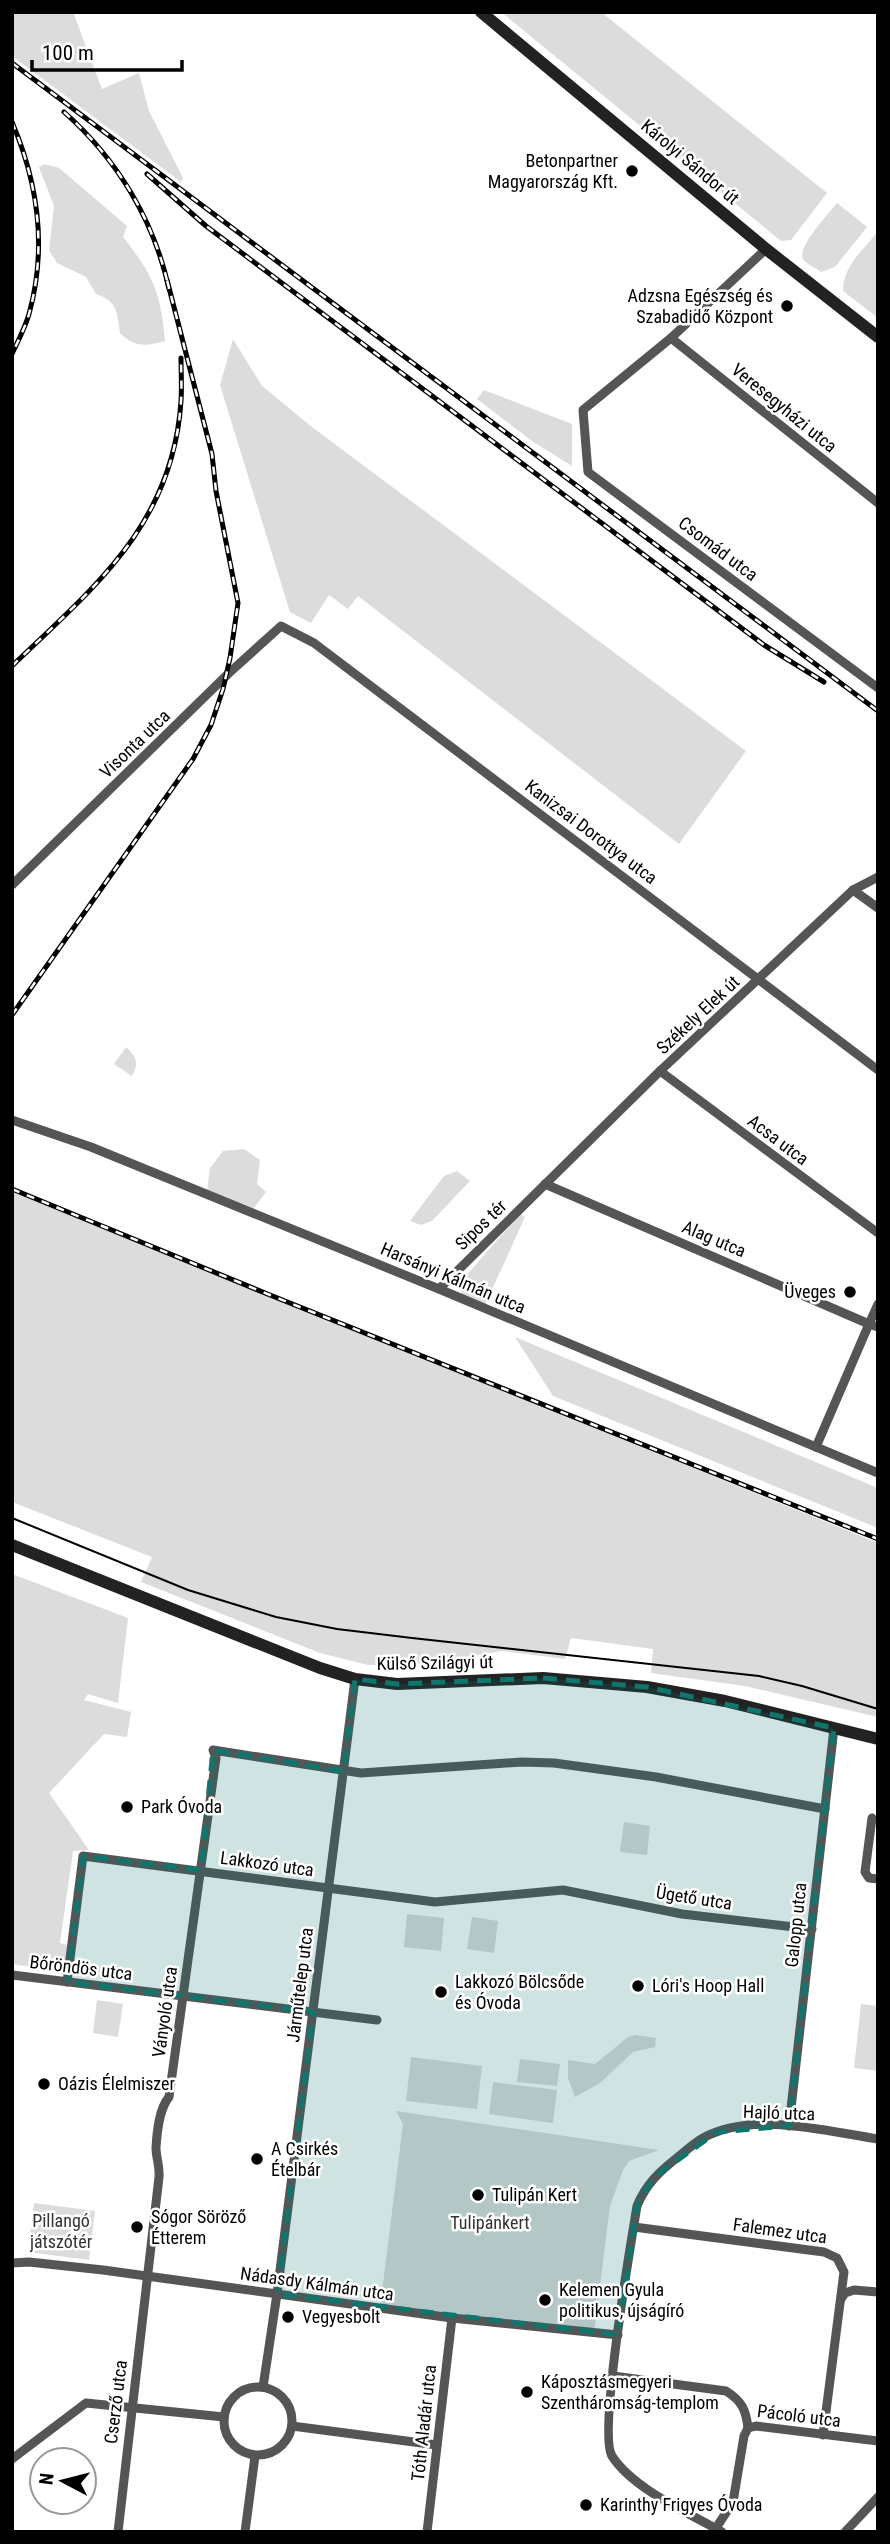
<svg xmlns="http://www.w3.org/2000/svg" width="890" height="2544" font-family="'Roboto Condensed',sans-serif">
	<rect width="100%" height="100%" fill="#fff"/>
	<g fill="#dcdcdc">
		<polygon points="12,12 73,12 102,89 139,73 149,111 183,178 181,182 12,56"/>
		<polygon points="501,12 601,12 827,193 791,240 781,241"/>
		<path d="M45,164l14,4 68,58 -4,11c30,38 38,56 42,104 -19,5 -30,7 -45,-8 -3,-21 -2,-31 -24,-39l-10,-17 -29,-14 -8,-13 5,-44 -15,-39z"/>
		<path d="M837,203l30,24 -32,40 -14,5c-5,-4 -15,-8 -18,-13 -7,-11 27,-47 34,-56z"/>
		<path d="M876,234l2,1v83l-35,-27c0,-24 18,-39 33,-57z"/>
		<polygon points="233,339 262,386 312,427 746,751 679,844 358,596 348,609 329,595 311,623 290,612 220,385"/>
		<polygon points="484,390 572,424 572,466 532,441 477,399"/>
		<path d="M126,1047c11,9 13,17 6,29l-18,-12z"/>
		<polygon points="244,1149 260,1160 257,1184 266,1192 254,1208 207,1191 210,1168 223,1151"/>
		<polygon points="457,1171 470,1181 432,1221 421,1225 410,1221 444,1176"/>
		<polygon points="12,1192 878,1543 878,1717 745,1686 651,1673 653,1649 571,1638 565,1659 502,1651 423,1664 368,1665 320,1653 141,1582 152,1557 12,1502"/>
		<polygon points="520,1214 525,1217 485,1305 462,1296 461,1288 464,1278"/>
		<polygon points="515,1337 878,1488 878,1528 553,1396"/>
		<polygon points="12,1574 128,1618 118,1703 88,1694 84,1700 131,1712 127,1737 104,1734 49,1793 89,1850 73,1851 60,1943 68,1945 64,1972 12,1964"/>
		<polygon points="624,1822 650,1826 647,1855 620,1852"/>
		<polygon points="407,1914 444,1918 441,1951 404,1947"/>
		<polygon points="472,1917 498,1921 494,1953 467,1949"/>
		<polygon points="97,2000 123,2004 118,2037 93,2033"/>
		<polygon points="861,2004 878,2006 878,2071 854,2068"/>
		<polygon points="636,2035 656,2038 655,2047 633,2052 600,2083 575,2097 568,2078 568,2060 595,2064 628,2037"/>
		<polygon points="411,2057 482,2066 477,2109 406,2101"/>
		<polygon points="520,2059 560,2064 557,2086 517,2082"/>
		<polygon points="493,2082 557,2090 553,2123 489,2114"/>
		<polygon points="396,2111 659,2150 629,2161 623,2170 610,2206 594,2333 380,2308 403,2124"/>
		<polygon points="34,2203 95,2211 89,2260 28,2252"/>
	</g>
	<g fill="none" stroke-linecap="round" stroke-linejoin="round">
		<g stroke="#555" stroke-width="9">
			<polyline points="766,249 671,338 583,410 588,472 878,688"/>
			<polyline points="671,338 878,503"/>
			<polyline points="12,885 229,673 281,626 314,643 878,1070"/>
			<polyline points="853,890 878,908"/>
			<polyline points="660,1071 878,1233"/>
			<polyline points="12,1120 91,1147 439,1289 878,1473"/>
			<polyline points="545,1184 869,1324 816,1447"/>
			<polyline points="439,1289 660,1071 853,890 878,877"/>
			<polyline points="878,1304 869,1324 878,1327"/>
			<polyline points="872,1818 865,1872 869,1878 878,1879"/>
			<polyline points="12,1975 377,2020"/>
			<polyline points="67,1982 83,1856 435,1902 563,1890 682,1914 812,1929"/>
			<polyline points="789,2126 834,1728"/>
			<polyline points="634,2227 824,2252 837,2258 844,2272 823,2435"/>
			<polyline points="12,2263 29,2262 103,2270 452,2318 618,2335"/>
			<polyline points="841,2299 845,2293 854,2290 878,2292"/>
			<path d="M613,2376l113,15c16,10 20,19 22,37"/>
			<circle cx="258" cy="2421" r="34"/>
			<polyline points="263,2387 277,2294 355,1679"/>
			<polyline points="292,2426 437,2445"/>
			<polyline points="748,2428 756,2426 878,2441"/>
			<polyline points="12,2459 86,2403 224,2417"/>
			<polyline points="716,2528 733,2502 744,2436 748,2428"/>
			<path d="M118,2532l41,-355c1,-11 -3,-19 -3,-29 1,-17 3,-39 13,-51l47,-339 -3,-8 148,23 161,-11 32,1 102,14 169,32"/>
			<polyline points="245,2532 255,2456"/>
			<polyline points="427,2532 452,2318"/>
			<path d="M722,2532c-33,-19 -89,-43 -110,-76 -14,-22 19,-213 25,-250 9,-22 23,-35 41,-49 8,-6 16,-14 25,-19 50,-27 122,-7 175,1"/>
			<polyline points="845,2532 878,2497"/>
		</g>
		<g stroke="#222" stroke-width="12">
			<polyline points="481,12 766,249 878,337"/>
			<polyline points="12,1545 320,1668 355,1679 397,1684 543,1678 647,1687 725,1701 878,1739"/>
		</g>
		<polyline stroke="#000" stroke-width="2" points="12,1518 188,1590 276,1617 337,1629 412,1638 759,1676 802,1686 878,1709"/>
		<defs>
			<g id="rail">
				<polyline points="12,63 878,711"/>
				<path d="M64,112c53,47 90,108 105,177"/>
				<path d="M12,122c26,61 35,127 17,192 -4,14 -11,27 -17,40"/>
				<polyline points="147,174 206,226 764,645 824,682"/>
				<path d="M12,666c82,-79 161,-141 169,-265 1,-14 0,-29 0,-43"/>
				<polyline points="12,1015 193,759 211,725 223,689 230,658 238,603 216,491 212,454 167,280"/>
				<polyline points="12,1189 270,1295 878,1539"/>
			</g>
		</defs>
		<use href="#rail" stroke="#000" stroke-width="5"/>
		<use href="#rail" stroke="#fff" stroke-width="2.5" stroke-dasharray="8" stroke-linecap="butt"/>
	</g>
	<path fill="#0f766e" fill-opacity="0.2" stroke="#0f766e" stroke-width="5" stroke-dasharray="14 9" stroke-linejoin="round" d="M543,1678l104,9 187,41 -45,398 -72,6 -63,45 -17,29 -19,129 -341,-41 36,-282 -246,-30 16,-126 118,14 12,-120 130,21 12,-92 42,5z"/>
	<g fill="#000" stroke="#fff" stroke-width="2.5">
		<circle cx="632" cy="171" r="7"/>
		<circle cx="787" cy="306" r="7"/>
		<circle cx="850" cy="1292" r="7"/>
		<circle cx="127" cy="1807" r="7"/>
		<circle cx="638" cy="1986" r="7"/>
		<circle cx="441" cy="1992" r="7"/>
		<circle cx="44" cy="2084" r="7"/>
		<circle cx="257" cy="2159" r="7"/>
		<circle cx="478" cy="2195" r="7"/>
		<circle cx="137" cy="2227" r="7"/>
		<circle cx="545" cy="2300" r="7"/>
		<circle cx="288" cy="2317" r="7"/>
		<circle cx="527" cy="2392" r="7"/>
		<circle cx="586" cy="2505" r="7"/>
	</g>
	<g text-anchor="middle" stroke-width="5" stroke-linejoin="round" paint-order="stroke">
		<g font-size="18" fill="#000" stroke="#fff" text-anchor="start">
			<text x="618" y="167" text-anchor="end">Betonpartner<tspan x="618" dy="21">Magyarország Kft.</tspan></text>
			<text x="773" y="302" text-anchor="end">Adzsna Egészség és<tspan x="773" dy="21">Szabadidő Központ</tspan></text>
			<text x="836" y="1298" text-anchor="end">Üveges</text>
			<text x="141" y="1813">Park Óvoda</text>
			<text x="455" y="1988">Lakkozó Bölcsőde<tspan x="455" dy="21">és Óvoda</tspan></text>
			<text x="652" y="1992">Lóri's Hoop Hall</text>
			<text x="58" y="2090">Oázis Élelmiszer</text>
			<text x="271" y="2155">A Csirkés<tspan x="271" dy="21">Ételbár</tspan></text>
			<text x="492" y="2201">Tulipán Kert</text>
			<text x="151" y="2223">Sógor Söröző<tspan x="151" dy="21">Étterem</tspan></text>
			<text x="559" y="2296">Kelemen Gyula<tspan x="559" dy="21">politikus, újságíró</tspan></text>
			<text x="302" y="2323">Vegyesbolt</text>
			<text x="541" y="2388">Káposztásmegyeri<tspan x="541" dy="21">Szentháromság-templom</tspan></text>
			<text x="600" y="2511">Karinthy Frigyes Óvoda</text>
		</g>
		<g font-size="18" fill="#000" stroke="#fff">
			<text transform="translate(690 162) rotate(40)" y="6">Károlyi Sándor út</text>
			<text transform="translate(784 408) rotate(39)" y="6">Veresegyházi utca</text>
			<text transform="translate(718 549) rotate(37)" y="6">Csomád utca</text>
			<text transform="translate(135 744) rotate(-44)" y="6">Visonta utca</text>
			<text transform="translate(591 832) rotate(37)" y="6">Kanizsai Dorottya utca</text>
			<text transform="translate(698 1015) rotate(-43)" y="6">Székely Elek út</text>
			<text transform="translate(778 1140) rotate(37)" y="6">Acsa utca</text>
			<text transform="translate(481 1225) rotate(-44)" y="6">Sipos tér</text>
			<text transform="translate(714 1239) rotate(23)" y="6">Alag utca</text>
			<text transform="translate(453 1278) rotate(23)" y="6">Harsányi Kálmán utca</text>
			<text transform="translate(435 1663) rotate(-1)" y="6">Külső Szilágyi út</text>
			<text transform="translate(267 1864) rotate(8)" y="6">Lakkozó utca</text>
			<text transform="translate(694 1898) rotate(9)" y="6">Ügető utca</text>
			<text transform="translate(796 1925) rotate(-84)" y="6">Galopp utca</text>
			<text transform="translate(81 1968) rotate(7)" y="6">Bőröndös utca</text>
			<text transform="translate(300 1985) rotate(-83)" y="6">Járműtelep utca</text>
			<text transform="translate(165 2012) rotate(-82)" y="6">Ványoló utca</text>
			<text transform="translate(779 2113) rotate(2)" y="6">Hajló utca</text>
			<text transform="translate(780 2231) rotate(8)" y="6">Falemez utca</text>
			<text transform="translate(317 2284) rotate(8)" y="6">Nádasdy Kálmán utca</text>
			<text transform="translate(116 2402) rotate(-83)" y="6">Cserző utca</text>
			<text transform="translate(799 2416) rotate(7)" y="6">Pácoló utca</text>
			<text transform="translate(424 2423) rotate(-84)" y="6">Tóth Aladár utca</text>
		</g>
		<g font-size="18" fill="#333" stroke="#fff">
			<text x="61" y="2227">Pillangó<tspan x="61" dy="21">játszótér</tspan></text>
			<text x="490" y="2229">Tulipánkert</text>
		</g>
	</g>
	<rect width="890" height="2544" fill="none" stroke="#000000" stroke-width="28"/>
	<g transform="translate(63 2481) rotate(277)"><circle r="33" fill="#ffffff" stroke="#999999" stroke-width="2"/>
	<path d="M0-5L12 26L0 18L-12 26Z" fill="#000000"/>
	<text y="-10" font-size="19" font-weight="bold" text-anchor="middle" fill="#000000">N</text>
	</g>
	<path d="M32 60v10h150v-10" fill="none" stroke="#000000" stroke-width="3.5"/>
	<text x="42" y="60" font-size="21" fill="#000000" stroke="#ffffff" stroke-width="5" paint-order="stroke">100 m</text>
</svg>
